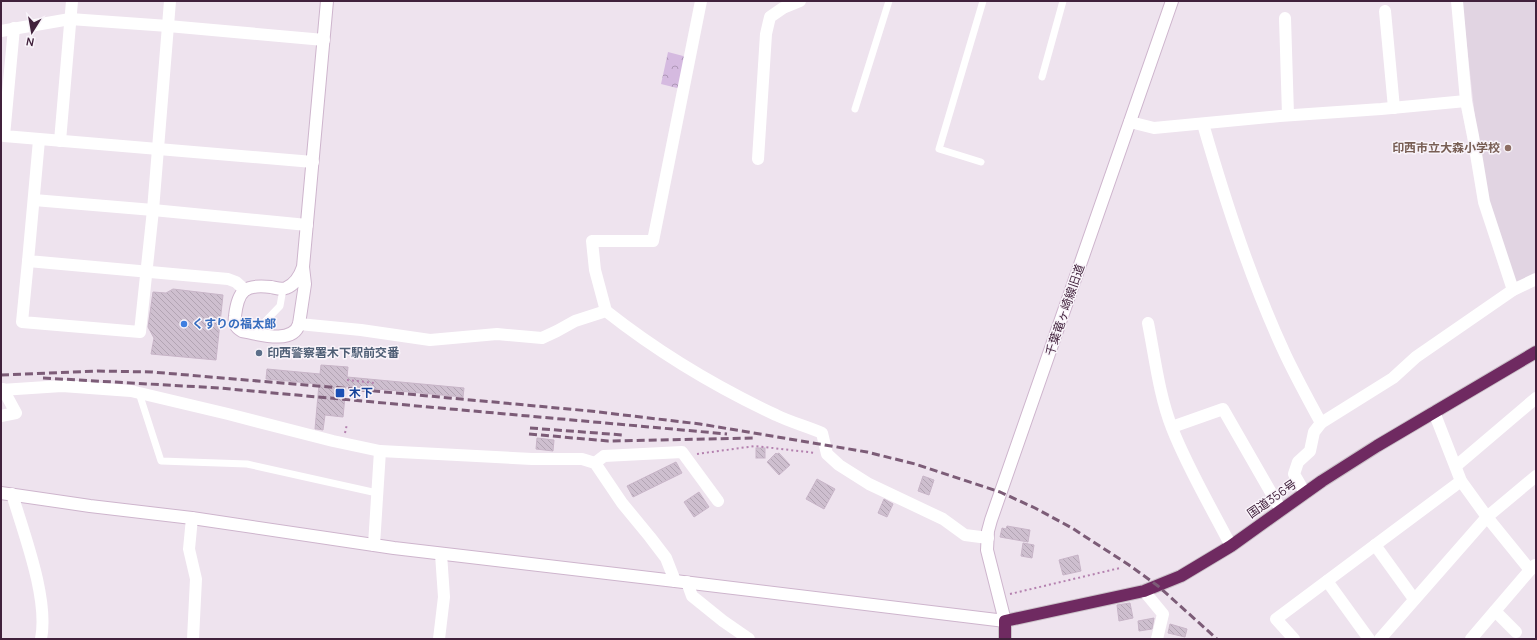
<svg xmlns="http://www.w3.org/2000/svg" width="1537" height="640" font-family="Manrope,'Noto Sans JP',sans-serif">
	<defs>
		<pattern id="park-crowns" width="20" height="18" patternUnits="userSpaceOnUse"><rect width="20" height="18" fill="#d5bae0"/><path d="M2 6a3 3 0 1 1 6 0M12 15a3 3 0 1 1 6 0" fill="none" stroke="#ae97b7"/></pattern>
		<pattern id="building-back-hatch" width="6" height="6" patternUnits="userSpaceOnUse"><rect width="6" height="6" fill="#cebfcf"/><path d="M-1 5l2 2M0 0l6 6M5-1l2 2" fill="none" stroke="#b2a4b3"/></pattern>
	</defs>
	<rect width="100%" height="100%" fill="#eee3ee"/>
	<polygon fill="#e1d4e2" points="1462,1 1536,1 1536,275 1520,283 1513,280 1483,189"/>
	<polygon fill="url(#park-crowns)" points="668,52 687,57 681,89 661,84"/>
	<g fill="url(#building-back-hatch)" stroke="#c8b5c8">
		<polygon points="173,289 223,295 216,360 151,354 154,338 148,327 153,292 166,293"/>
		<polygon points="321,365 348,367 347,377 464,388 463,397 346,386 343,417 325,415 323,430 317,429 315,429 319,384 266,379 267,369 320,374"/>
		<polygon points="537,438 554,440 553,451 536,449"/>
		<rect x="756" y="448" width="9" height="10"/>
		<polygon points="776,453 777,454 779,453 790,465 779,475 767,462"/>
		<polygon points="676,462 682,473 633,497 627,486"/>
		<polygon points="923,476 934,480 929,495 918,491"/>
		<polygon points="817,479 835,489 824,509 806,499"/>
		<polygon points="699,492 709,507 694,517 684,502"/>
		<polygon points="884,499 893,504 887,517 878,513"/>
		<polygon points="1007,526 1030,530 1028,542 1000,537 1002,528 1006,529"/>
		<polygon points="1023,543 1034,545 1032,558 1021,556"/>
		<polygon points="1078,555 1081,571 1063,575 1059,560"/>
		<polygon points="1130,603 1133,618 1119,621 1117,605"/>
		<polygon points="1154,618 1152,629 1139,631 1138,621"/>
		<polygon points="1170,624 1187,629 1185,637 1168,633"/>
	</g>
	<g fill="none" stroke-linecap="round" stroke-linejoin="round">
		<defs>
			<g id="secondary">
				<path d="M303,267l2,17 -6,40c-6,21 -41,10 -57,7 -7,-4 -8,-8 -7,-15 3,-26 10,-32 36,-29 5,1 11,3 15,1 10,-4 14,-12 17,-21l24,-266"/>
				<polyline points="1,493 90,506 192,518 394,548 675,581 1005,621 987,550 988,531 991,520 1172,1"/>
			</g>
			<polyline id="highway" points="1005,639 1005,621 1144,591 1181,576 1231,546 1322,481 1377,446 1536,352"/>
		</defs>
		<use href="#secondary" stroke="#ceb5cd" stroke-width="14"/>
		<use href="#highway" stroke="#cac1c8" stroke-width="14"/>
		<g stroke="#b481af" stroke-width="2" stroke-dasharray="2 3" stroke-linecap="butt">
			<polyline points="290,346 290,355"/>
			<polyline points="347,380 375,383"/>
			<polyline points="345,433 347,424"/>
			<polyline points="697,454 755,446 816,453"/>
			<polyline points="1010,594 1120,568"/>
		</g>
		<g stroke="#fff" stroke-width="7">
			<polyline points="1042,77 1063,1"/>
			<polyline points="855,109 889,1"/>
			<polyline points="981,162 939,149 983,1"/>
			<polyline points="254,333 280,306 283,289"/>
			<polyline points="139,393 161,461 247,464 377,493"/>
		</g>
		<g stroke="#fff" stroke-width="12">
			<polyline points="1457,1 1466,101 1473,136 1484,202 1513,290"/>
			<polyline points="1385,11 1394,108"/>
			<polyline points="1285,18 1288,115"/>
			<polyline points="14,28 4,136 313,162"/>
			<polyline points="1,31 70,19 168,26 324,40"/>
			<polyline points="1130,122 1154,128 1280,116 1381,109 1466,101"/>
			<path d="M1203,124c23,79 48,157 83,232 11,23 23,45 35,67"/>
			<polyline points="39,140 28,261 228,279 236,282 245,290"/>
			<polyline points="60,141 72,1"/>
			<polyline points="758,159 766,34 770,17 783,8 800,1"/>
			<polyline points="34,200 153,210 307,225"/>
			<polyline points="28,261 22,322 140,332 153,210 170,1"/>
			<polyline points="606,311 595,270 592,241 653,241 701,1"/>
			<path d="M1148,323c7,35 11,72 24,105 16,41 39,79 59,118"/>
			<path d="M299,324l62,6 69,10 67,-6 45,4 15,-7 18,-10 31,-10c52,41 110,76 170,104 14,7 30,11 46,18l5,21 12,11 30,19 74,35 22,16 23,3"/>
			<polyline points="1,390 62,386 131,391 228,414 333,441 380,451 532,459 582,459 595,463 622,503 650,537 666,558 675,581"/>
			<polyline points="1434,412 1461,481 1487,517 1530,570"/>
			<polyline points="1,416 16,413 3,389"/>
			<polyline points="1172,427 1223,409 1281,510"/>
			<polyline points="595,463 604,456 682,452 718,501"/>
			<polyline points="1456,466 1536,398"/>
			<polyline points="1305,493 1294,474 1298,462 1310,451 1314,432 1321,423 1393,378 1416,357 1513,290 1536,279"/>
			<path d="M12,494c12,40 37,105 29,145"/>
			<polyline points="192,518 189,549 196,579 193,639"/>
			<polyline points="374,545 380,451"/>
			<polyline points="1375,545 1414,599"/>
			<polyline points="1327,581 1369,639"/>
			<polyline points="687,582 692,596 723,621 749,639"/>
			<polyline points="1144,591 1163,614 1157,639"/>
			<polyline points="1495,611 1516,632"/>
			<polyline points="439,639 444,597 441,554"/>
			<polyline points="1294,639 1276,619 1461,481"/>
			<polyline points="1380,639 1487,517 1536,476"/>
			<polyline points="1471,639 1530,570 1535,565"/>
		</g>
		<use href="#secondary" stroke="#fff" stroke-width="12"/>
		<use href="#highway" stroke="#6f2a61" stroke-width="12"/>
		<g stroke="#7c5c77" stroke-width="3" stroke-dasharray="8 4" stroke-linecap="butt">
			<polyline points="1,375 98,371 152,372 353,389 590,411 700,424 867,452 915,464 1000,492 1035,508 1072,528 1129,565 1158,586 1217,639"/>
			<polyline points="43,378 219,388 727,434"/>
			<polyline points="530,428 623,435"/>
			<polyline points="529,434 608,441 753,438"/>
		</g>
	</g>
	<circle fill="#8d6e63" stroke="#f9f4fa" stroke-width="1.5" cx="1508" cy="148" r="4"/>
	<circle fill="#3f7fe0" stroke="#f9f4fa" stroke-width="1.5" cx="184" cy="324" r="4"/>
	<circle fill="#5c6f8a" stroke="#f9f4fa" stroke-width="1.5" cx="259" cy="353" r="4"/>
	<rect fill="#1a4fb4" stroke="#f9f4fa" stroke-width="1.5" x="335" y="388" width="10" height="10" rx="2"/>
	<g text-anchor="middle" stroke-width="3" stroke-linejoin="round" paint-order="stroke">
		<g font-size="12" font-weight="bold" fill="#785e54" stroke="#f9f4fa" text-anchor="end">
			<text x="1500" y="152">印西市立大森小学校</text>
		</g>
		<g font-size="12" fill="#41213c" stroke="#f9f4fa">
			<text transform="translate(1065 310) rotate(-71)" y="4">千葉竜ヶ崎線旧道</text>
			<text transform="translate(1272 499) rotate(-35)" y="4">国道356号</text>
		</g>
		<g font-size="12" font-weight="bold" fill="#366cbe" stroke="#f9f4fa" text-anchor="start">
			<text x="192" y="328">くすりの福太郎</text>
		</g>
		<g font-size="12" font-weight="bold" fill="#4e5e75" stroke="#f9f4fa" text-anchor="start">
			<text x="267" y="357">印西警察署木下駅前交番</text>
		</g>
		<g font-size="12" font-weight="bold" fill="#164399" stroke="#f9f4fa" text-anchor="start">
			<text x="349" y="397">木下</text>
		</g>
	</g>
	<rect width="1537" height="640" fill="none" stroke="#41213c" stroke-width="4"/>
	<g transform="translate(32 32) rotate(191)" stroke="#f9f4fa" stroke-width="3" paint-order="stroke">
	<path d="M0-3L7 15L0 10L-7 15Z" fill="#41213c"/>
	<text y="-6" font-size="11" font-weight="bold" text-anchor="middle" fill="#41213c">N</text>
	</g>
</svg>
